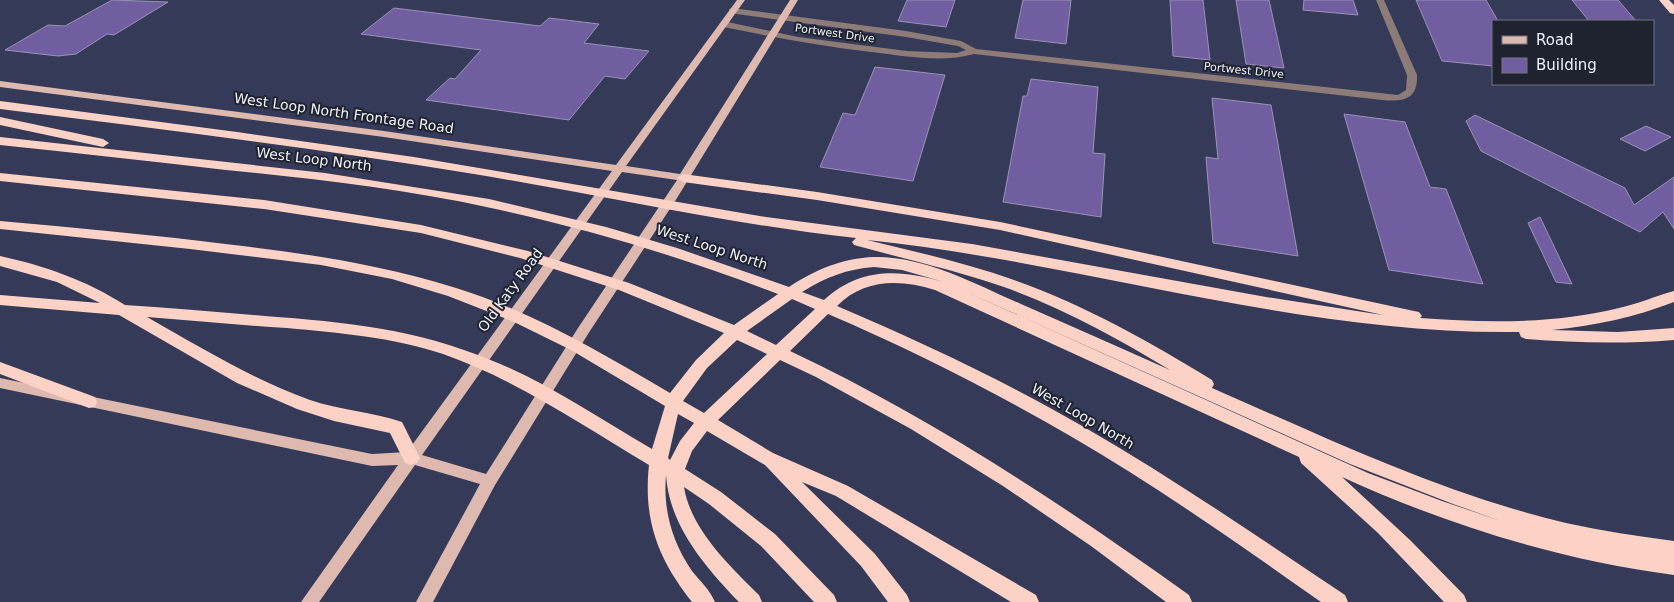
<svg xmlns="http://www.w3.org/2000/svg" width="1674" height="602" font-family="'DejaVu Sans',sans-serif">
	<rect width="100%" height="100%" fill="#343a57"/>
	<g fill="#715ea1" stroke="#9a93b5">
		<polygon points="112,0 168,2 114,35 107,34 76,54 58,56 5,50 48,25 65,26"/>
		<polygon points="907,0 955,0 946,27 898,21"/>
		<polygon points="1023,0 1071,0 1066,44 1015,38"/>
		<polygon points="1170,0 1203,0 1210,60 1173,56"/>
		<polygon points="1236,0 1269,0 1284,68 1246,64"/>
		<polygon points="1304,0 1353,0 1358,15 1303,10"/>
		<polygon points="1416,0 1486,0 1498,21 1493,21 1493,66 1442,61"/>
		<polygon points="1572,0 1618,0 1636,21 1589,21"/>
		<polygon points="394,8 540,26 549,18 599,24 584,43 649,51 625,79 605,76 569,120 426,100 450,78 455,79 481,50 361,34"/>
		<polygon points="875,67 945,75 913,181 820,167 843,113 855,115"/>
		<polygon points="1031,79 1098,87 1093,153 1105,154 1101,217 1003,202 1023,96 1027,96"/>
		<polygon points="1212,98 1271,105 1298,256 1213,243 1206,157 1218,159"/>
		<polygon points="1344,114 1405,122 1430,187 1446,189 1483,284 1389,270"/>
		<polygon points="1475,115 1625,188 1634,205 1674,177 1674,229 1663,212 1640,232 1481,151 1466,121"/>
		<polygon points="1646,126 1671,137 1645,151 1620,139"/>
		<polygon points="1540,217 1572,284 1556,282 1528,223"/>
	</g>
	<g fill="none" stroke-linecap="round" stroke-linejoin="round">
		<path fill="#8d7b77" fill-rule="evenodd" d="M1376,0h8l33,75c1,25 -14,27 -35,25l-408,-46c-32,9 -69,2 -103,-2 -51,-6 -98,-15 -148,-25l-4,-3 4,-3 75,16 109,14 50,2 9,-3 -8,-4 -52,-9 -177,-24v-4l3,-1 174,23 55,10 15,8 422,46 8,-5 1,-15z"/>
		<path fill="#ddb9b0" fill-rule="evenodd" d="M737,0h8l-119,166 54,8 110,-174h8l-121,198 -89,136 -93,151 -62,117h-17l64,-118 -65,-19 -96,137h-18l97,-137 -26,1 -372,-78v-10l372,76 35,-2 205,-281 -228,-34 -384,-50v-6l384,50 232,34zM622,172l55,8 -99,148 -92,146 -64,-19z"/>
		<g fill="#fcd2c6" fill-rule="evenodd">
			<polygon points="1659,0 1669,0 1674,5 1674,14 1670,13"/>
			<path d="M0,101l237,31 177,25 352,60 206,27 294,53 110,17 7,1 -383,-85 -183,-30 -134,-18 -6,-4 6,-4 134,18 183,30 414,89 5,1 3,4 -2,2c67,5 134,6 199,-10 19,-4 36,-12 55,-17v11c-39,15 -80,24 -122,28l66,2 56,-4v12c-50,4 -98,3 -148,-1l-5,-2 -2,-5c-220,3 -434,-69 -652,-92 50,12 99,23 147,40 70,25 135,61 198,100l2,4 -2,4c115,50 231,106 354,135 36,8 72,13 108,18v34c-114,-15 -227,-50 -332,-98l68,63 54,55 3,7h-23l-66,-69 -77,-70 -2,-6 -364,-167c-36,-11 -71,-11 -98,16 85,36 167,75 247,121 90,52 176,111 261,168l3,7h-27c-81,-57 -163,-115 -249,-165 -79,-46 -160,-87 -244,-123l-38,37c142,67 272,153 399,244l3,7h-26l-75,-56 -88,-60 -92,-57 -95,-52 -36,-17 -62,60 55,33 75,33 188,109 3,7h-28l-175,-106 -34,-14 73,72 32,41 3,7h-22l-27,-36 -96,-101 -58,-34 -15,20 -7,18 36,23 54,42 59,61 3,7h-23l-53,-56 -52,-42 -25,-17c7,43 46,79 75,108l3,7h-23c-34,-35 -70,-77 -73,-127 -3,35 6,67 26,96 8,10 18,19 23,31h-23c-34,-43 -49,-82 -43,-137 -67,-40 -132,-85 -206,-111 -51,-17 -104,-21 -156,-26 -47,-3 -93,-7 -140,-11 53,30 105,62 163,83 30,10 62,12 92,22l18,36 -3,5 -6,2 -6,-2 -15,-30 -56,-12 -37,-12 -60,-26 -118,-68 -119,-10v-10l100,8 -43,-21 -57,-16v-10c45,10 86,24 125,49 47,3 93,7 140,11 81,6 152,13 228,45 55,22 107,58 159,88l13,-43 -94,-56 -59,-29 -64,-25 -56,-17 -71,-14 -131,-16 -190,-20v-8c78,7 156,14 234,24 76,9 149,20 222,43 77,24 145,65 214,105l26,-33 28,-27 -105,-43 -99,-32 -99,-25 -157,-24 -264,-28v-8l264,27 157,25 107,26 101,32 105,42 44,-31c-93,-36 -189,-65 -287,-86 -87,-19 -176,-29 -265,-38 -75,-9 -150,-17 -226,-25v-8l325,36 164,26 117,28 71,21 112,39c26,-17 53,-29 85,-30 51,-1 101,27 147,47 50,22 100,44 149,66 -53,-32 -108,-62 -166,-83 -49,-17 -100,-28 -150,-42l-2,-3 4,-4c-128,-14 -255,-43 -382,-64 -157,-26 -316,-45 -474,-65zM874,267l28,3 42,12c-44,-13 -84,-15 -120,18l-22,-8c24,-15 45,-23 72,-25zM962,290l388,174 103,40 48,17 -59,-20 -74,-28zM792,299l23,10 -39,36 -29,-14zM737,340l30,14 -63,59 -21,-12 24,-33zM678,414l16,9 -14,18 -10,19 -2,-2z"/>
			<polygon points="0,117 103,139 109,143 103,147 0,125"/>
			<polygon points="0,362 95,397 97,402 95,407 89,408 0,374"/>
		</g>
	</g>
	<g text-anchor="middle" stroke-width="4" stroke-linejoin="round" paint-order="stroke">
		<g font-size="11" fill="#eff2fd" stroke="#1f222f">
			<text transform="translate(835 33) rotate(8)" y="4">Portwest Drive</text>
			<text transform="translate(1244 70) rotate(6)" y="4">Portwest Drive</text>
		</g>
		<g font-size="14" fill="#eff2fd" stroke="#1f222f">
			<text transform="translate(344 113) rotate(8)" y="5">West Loop North Frontage Road</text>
			<text transform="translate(314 159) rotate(7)" y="5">West Loop North</text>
			<text transform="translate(712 247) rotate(18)" y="5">West Loop North</text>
			<text transform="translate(510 290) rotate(-54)" y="5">Old Katy Road</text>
			<text transform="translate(1083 416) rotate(30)" y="5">West Loop North</text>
		</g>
	</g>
	<rect x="1492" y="20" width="162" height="65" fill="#1f222f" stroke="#727581"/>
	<rect x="1502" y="36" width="25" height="8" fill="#ddb9b0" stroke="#727581"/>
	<text x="1536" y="45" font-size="15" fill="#eff2fd">Road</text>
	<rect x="1502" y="58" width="25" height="15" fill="#715ea1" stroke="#727581"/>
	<text x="1536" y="70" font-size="15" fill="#eff2fd">Building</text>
</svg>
